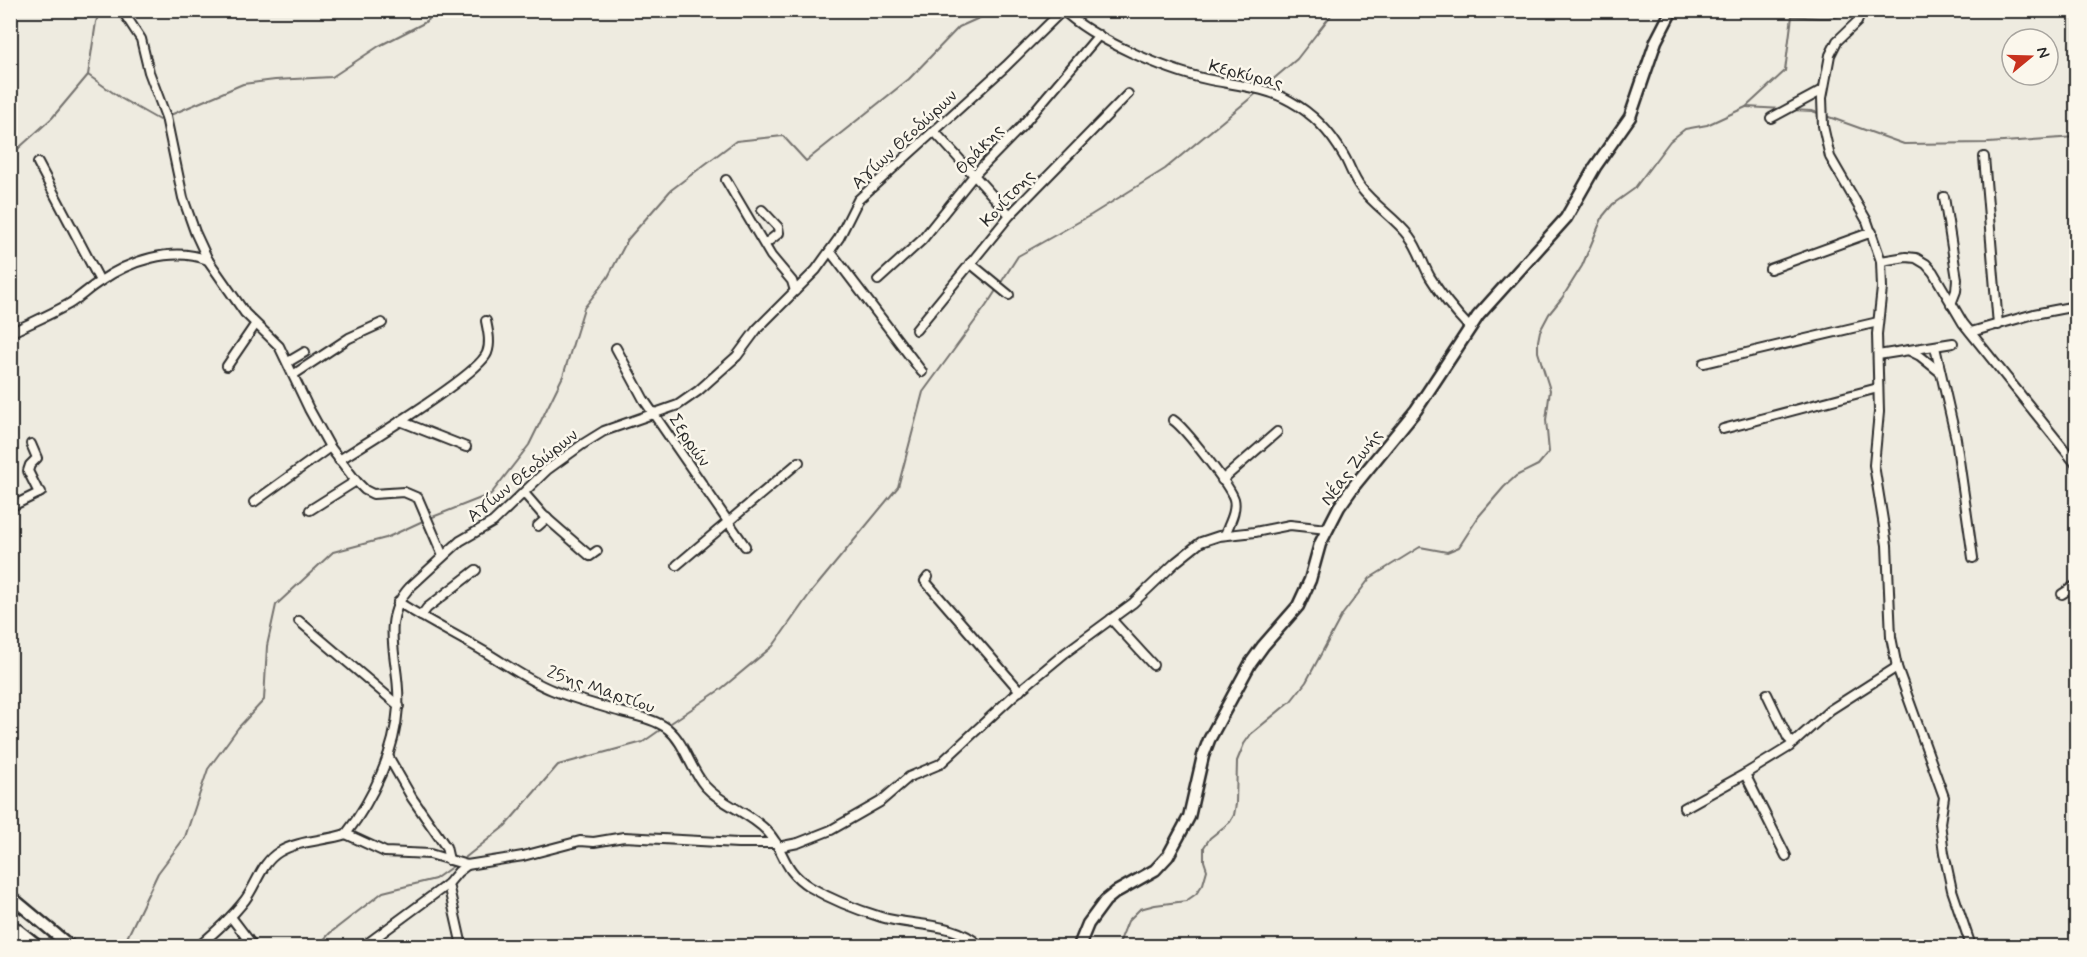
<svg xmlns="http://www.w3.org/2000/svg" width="2087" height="957" font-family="Mynerve,sans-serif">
	<rect width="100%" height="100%" fill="#eeebe0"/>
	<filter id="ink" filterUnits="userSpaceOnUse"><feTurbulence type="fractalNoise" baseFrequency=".0167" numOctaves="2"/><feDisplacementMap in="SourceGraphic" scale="12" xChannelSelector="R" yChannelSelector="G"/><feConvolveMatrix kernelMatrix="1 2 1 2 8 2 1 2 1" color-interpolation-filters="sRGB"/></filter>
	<g filter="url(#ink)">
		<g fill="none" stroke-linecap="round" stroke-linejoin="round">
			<g stroke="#74726e" stroke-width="2">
				<polyline points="2073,10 2076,14"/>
				<path d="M1792,16c18,1 45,6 61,-6"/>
				<polyline points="88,75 122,99 159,120 163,118"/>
				<polyline points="1264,87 1297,59 1335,10"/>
				<polyline points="1746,107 1783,109"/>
				<polyline points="1791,110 1812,111 1821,114"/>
				<polyline points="168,116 243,84 275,80 332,77 379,46 424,23 439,10"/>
				<polyline points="1826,116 1904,144 1988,143 2076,137"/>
				<polyline points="10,156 52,118 88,75 96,22 100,10"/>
				<polyline points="430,518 491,494 529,445 563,376 584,308 608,277 628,239 671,190 736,141 783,136 806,161 909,79 959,27 997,10"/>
				<polyline points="668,725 721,689 773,646 809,595 898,487 923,392 986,306 1018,256 1091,215 1165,169 1259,91"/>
				<polyline points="461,861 505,826 558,765 643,742 663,728"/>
				<polyline points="120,946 125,942 158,873 185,837 208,769 238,728 264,700 267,646 276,605 333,552 386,538 425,520"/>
				<polyline points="318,946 330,933 383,892 435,879 456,864"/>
				<polyline points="1118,946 1128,921 1140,909 1155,905 1186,901 1196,894 1203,884 1207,870 1204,861 1204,847 1210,838 1230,822 1234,815 1236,804 1237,761 1244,744 1251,734 1291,701 1306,682 1342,615 1370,578 1420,547 1447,552 1459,547 1479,516 1504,487 1516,476 1538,465 1549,452 1546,420 1550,390 1538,352 1538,341 1540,331 1549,314 1562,298 1582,266 1603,216 1613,204 1634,189 1670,141 1685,129 1707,125 1746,107 1785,71 1792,16 1789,10"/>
			</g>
			<defs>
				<g id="street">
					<polyline points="122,10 141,39 149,72 166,117 183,198 195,232 208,260 245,313 279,346 309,409 330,447 356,481 365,490 373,494 404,492 418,498 443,556"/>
					<path d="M1063,10c29,29 103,60 143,69 27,6 60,8 84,22 22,12 41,32 54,55 6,10 9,22 17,32 14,18 34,30 48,48 10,13 13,27 21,41 11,18 25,35 39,50"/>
					<polyline points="1861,10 1857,22 1837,41 1830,55 1822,98 1823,126 1830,157 1867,221 1881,261 1882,288 1877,334 1879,412 1874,465 1887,545 1891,637 1897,667 1944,797 1940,823 1944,853 1952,890 1971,946"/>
					<polyline points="82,11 82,10"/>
					<polyline points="1771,118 1823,90"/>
					<polyline points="934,131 1010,215"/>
					<polyline points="1984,157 1998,325"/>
					<polyline points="38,163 100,281"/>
					<polyline points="726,180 771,256 792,281 795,291"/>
					<polyline points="1944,197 1957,279 1956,291 1951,304"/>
					<polyline points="762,210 778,227 779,233 765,244"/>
					<polyline points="830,251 922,372"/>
					<polyline points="1881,261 1906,257 1916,258 1926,264 1933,272 1963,323 2076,464"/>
					<polyline points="970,263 1009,295"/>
					<polyline points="1770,269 1872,232"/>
					<polyline points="878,280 922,240 975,174 1021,127 1099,35"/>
					<polyline points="916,330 1010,215 1128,94"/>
					<polyline points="1971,332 2034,314 2076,306"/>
					<path d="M10,333c20,-10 40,-18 59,-29 10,-6 19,-15 30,-22 30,-21 73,-36 109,-22"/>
					<polyline points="1935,347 1956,439 1973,558"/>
					<polyline points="616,348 644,400 745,546"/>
					<polyline points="1910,351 1920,356 1940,372"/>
					<polyline points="1878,355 1953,343"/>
					<polyline points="288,362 305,352"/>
					<polyline points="1704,363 1878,322"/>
					<polyline points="227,366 255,325"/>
					<polyline points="293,375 349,338 382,323"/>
					<path d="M1173,420c12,8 57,66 61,79 3,12 -5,25 -9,36"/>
					<polyline points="400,421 466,447"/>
					<polyline points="1723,429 1878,388"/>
					<polyline points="31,444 37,458 30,465 28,471 39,493"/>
					<path d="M339,460c26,-16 140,-86 148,-107 4,-10 1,-22 -1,-32"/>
					<polyline points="1222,480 1277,432"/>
					<polyline points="524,493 543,515 590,556 597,551"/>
					<polyline points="254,502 330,447"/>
					<polyline points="10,507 41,492"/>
					<polyline points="310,510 356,481"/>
					<polyline points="538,526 547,518"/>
					<polyline points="677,565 799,462"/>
					<polyline points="928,577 925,581 1020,691"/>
					<polyline points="2062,594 2076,585"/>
					<path d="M398,602c28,18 58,33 87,50 22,13 42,28 67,38 22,9 46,15 69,22 15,4 34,7 47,17 17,14 22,40 37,57 17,19 44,26 62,45 19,20 14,38 43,56 22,13 48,23 71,30 32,10 74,4 99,29"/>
					<polyline points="421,616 427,608 476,570"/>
					<polyline points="1111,619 1153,665"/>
					<polyline points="299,621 399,706"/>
					<polyline points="1767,694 1788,738 1793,743"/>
					<polyline points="388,756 412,798 446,847 449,860"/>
					<polyline points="1684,808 1745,774"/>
					<polyline points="346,834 385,852 430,854 467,865 523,856 580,841 594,842 624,837 738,843 776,843"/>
					<polyline points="778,847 798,843 831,830 880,802 909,777 940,764 1012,697 1065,653 1133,603 1176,562 1201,542 1219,536 1255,532 1290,525 1327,529"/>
					<polyline points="1786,856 1745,774 1789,747 1830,710 1897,667"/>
					<polyline points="448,884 462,946"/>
					<polyline points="231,917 253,946"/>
					<path d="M199,946c16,-14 32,-28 46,-46 12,-16 16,-37 34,-48 20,-12 46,-11 67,-18 27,-35 49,-82 52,-127 4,-41 -21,-84 11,-119l51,-47 33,-19 54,-52 36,-26 21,-13 74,-26 20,-14 39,-35 20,-27 59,-59 23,-32 19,-38 148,-134 57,-56"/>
					<polyline points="364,946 448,884 458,872 467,865"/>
				</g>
				<g id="secondary">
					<polyline points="10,896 70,946"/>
					<polyline points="1079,946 1088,924 1105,901 1116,892 1155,870 1168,856 1189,817 1203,756 1209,740 1250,664 1263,646 1298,606 1310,580 1320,544 1339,507 1354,486 1416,410 1478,316 1566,218 1595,167 1630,117 1656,41 1672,10"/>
				</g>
				<polyline id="highway" points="10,926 35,946"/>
			</defs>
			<use href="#street" stroke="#2b2b2b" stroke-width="12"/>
			<use href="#secondary" stroke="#2b2b2b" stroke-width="15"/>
			<use href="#highway" stroke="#2b2b2b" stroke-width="18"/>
			<use href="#street" stroke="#fbf7ec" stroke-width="8"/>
			<use href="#secondary" stroke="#fbf7ec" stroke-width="10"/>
			<use href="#highway" stroke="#fbf7ec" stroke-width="14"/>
		</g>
	</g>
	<g text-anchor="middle" stroke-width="5" stroke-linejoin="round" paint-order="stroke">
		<g font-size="18" fill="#2b2b2b" stroke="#fbf7ec">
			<text transform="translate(1246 74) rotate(14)" y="6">Κερκύρας</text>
			<text transform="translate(904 139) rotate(-43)" y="6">Αγίων Θεοδώρων</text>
			<text transform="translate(979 149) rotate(-47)" y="6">Θράκης</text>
			<text transform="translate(1007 198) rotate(-47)" y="6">Κονίτσης</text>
			<text transform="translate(690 440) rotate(56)" y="6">Σερρών</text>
			<text transform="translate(1351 467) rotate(-53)" y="6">Νέας Ζωής</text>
			<text transform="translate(522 475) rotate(-39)" y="6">Αγίων Θεοδώρων</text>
			<text transform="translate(601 689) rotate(19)" y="6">25ης Μαρτίου</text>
		</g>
	</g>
	<rect width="2087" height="957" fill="none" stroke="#fbf7ec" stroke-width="36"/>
	<rect x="18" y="18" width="2051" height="921" fill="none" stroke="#2b2b2b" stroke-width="2" filter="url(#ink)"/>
	<g transform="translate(2030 57) rotate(71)"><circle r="28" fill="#fbf7ec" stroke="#a8a59f" stroke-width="1.5"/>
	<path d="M0-4.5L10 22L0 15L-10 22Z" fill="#c8321e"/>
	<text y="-9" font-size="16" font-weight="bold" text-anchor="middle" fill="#2b2b2b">N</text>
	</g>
</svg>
